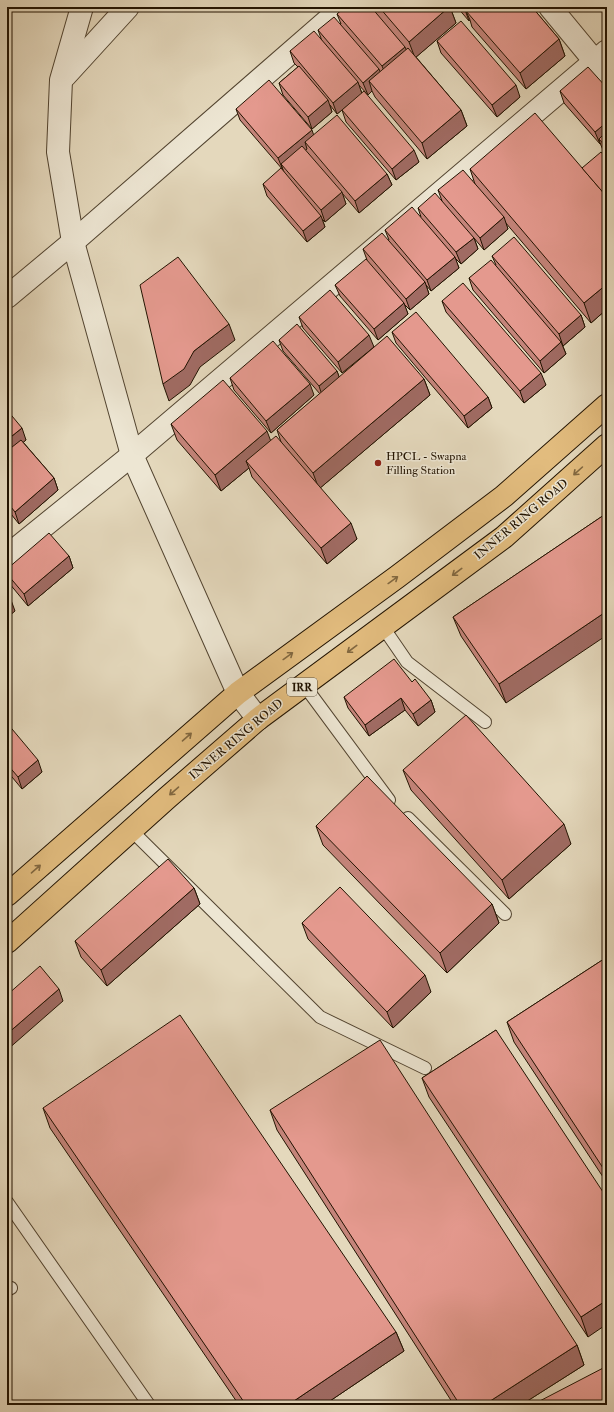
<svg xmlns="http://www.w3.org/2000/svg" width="614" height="1412" font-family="'IM FELL Double Pica',serif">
	<rect width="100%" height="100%" fill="#e4d8bc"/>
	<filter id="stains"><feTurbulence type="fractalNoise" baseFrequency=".005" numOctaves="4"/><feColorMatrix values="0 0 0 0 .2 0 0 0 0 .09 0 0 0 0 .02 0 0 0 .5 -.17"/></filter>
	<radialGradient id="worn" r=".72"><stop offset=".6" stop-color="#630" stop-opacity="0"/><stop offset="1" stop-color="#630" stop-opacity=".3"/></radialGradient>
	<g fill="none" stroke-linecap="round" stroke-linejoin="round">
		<defs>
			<g id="lane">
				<polyline points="383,627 407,662 485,722"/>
				<polyline points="304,685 389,800"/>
				<polyline points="408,818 505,914"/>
				<polyline points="131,830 320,1017 425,1068"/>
				<polyline points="7,1202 149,1405"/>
				<polyline points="7,1290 11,1288"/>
			</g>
			<g id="street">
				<polyline points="82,7 61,80 58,152 73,242 132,455 238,693 258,719"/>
				<polyline points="550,7 607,76"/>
				<polyline points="65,76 128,7"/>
				<polyline points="7,297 73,242 343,7"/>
				<polyline points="7,556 132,455 607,51"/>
			</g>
			<g id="primary">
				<polyline points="7,895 238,693 397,577 504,496 607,405"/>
				<polyline points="7,942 167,798 258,719 504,537 607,445"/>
			</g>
		</defs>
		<use href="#lane" stroke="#524430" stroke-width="14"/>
		<use href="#street" stroke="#524430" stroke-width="24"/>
		<use href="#primary" stroke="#221301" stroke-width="24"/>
		<use href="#lane" stroke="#ede6d3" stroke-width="12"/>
		<use href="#street" stroke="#ede6d3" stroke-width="22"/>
		<use href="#primary" stroke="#e2bc7e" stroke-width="22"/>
	</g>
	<g fill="#c4847a" stroke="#221301">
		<polygon points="371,7 450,7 456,23 416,57 461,110 467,126 427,159 375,97 372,91 368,95 358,84 362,93 419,162 396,180 346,122 342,110 337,114 330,105 332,112 312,129 283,95 279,83 298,67 294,63 290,51 322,41 318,30 341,24 337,14"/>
		<polygon points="457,7 532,7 559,39 565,56 526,89 472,27 470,20 469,21"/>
		<polygon points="437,41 520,97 497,117 441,53"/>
		<polygon points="607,88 607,155 603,150 600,143 600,144 564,103 560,91"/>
		<polygon points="236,109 314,135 387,174 392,185 359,213 342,193 346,204 325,222 322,219 325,227 307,242 267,196 263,184 284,172 283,170 240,120"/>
		<polygon points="607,159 607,309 591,323 505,222 508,229 484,250 474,238 478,249 461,264 455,258 459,268 431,291 426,285 429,294 410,310 404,304 408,314 378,340 340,296 335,285 367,260 363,249 389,240 385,230 421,217 418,208 442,201 438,190 475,184 470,169 582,168"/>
		<polygon points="492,256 581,315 585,327 563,346 562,344 566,354 544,373 473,290 469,278 496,265"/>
		<polygon points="442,301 546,385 524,403 446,312"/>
		<polygon points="299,317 374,347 342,373 303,328"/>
		<polygon points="392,332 488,397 492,408 468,428 396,343"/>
		<polygon points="279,340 337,371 339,377 424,379 430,395 320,488 357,539 327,564 252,477 249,468 221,491 177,440 171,424 281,442 277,430 320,394 283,351"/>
		<polygon points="230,378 314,395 271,433 234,390"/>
		<polygon points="7,410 26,440 23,442 54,478 58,490 19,524 7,509"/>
		<polygon points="607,513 506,703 461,636 453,617"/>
		<polygon points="69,556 73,568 28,606 9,583 7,578 7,569"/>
		<polygon points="412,682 431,700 435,712 418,726 405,710 369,736 348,708 344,697"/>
		<polygon points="7,723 42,772 22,789 7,771"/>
		<polygon points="403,770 571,844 509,899 411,790"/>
		<polygon points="316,826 492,904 499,923 447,973 323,845"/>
		<polygon points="194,888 200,904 107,986 81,957 75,941"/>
		<polygon points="302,923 431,992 393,1028 308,939"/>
		<polygon points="607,957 607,1183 514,1042 507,1022"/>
		<polygon points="496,1030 588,1337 429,1097 422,1078"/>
		<polygon points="43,1108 396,1332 404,1351 324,1405 239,1405 50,1128"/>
		<polygon points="270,1110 577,1345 584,1365 521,1405 454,1405 277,1130"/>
	</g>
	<g fill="#a06b63" stroke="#221301">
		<polygon points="449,7 450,7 456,23 415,58 409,42"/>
		<polygon points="464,7 486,7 466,11 470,20 469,21"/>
		<polygon points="559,39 565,56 526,89 520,73"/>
		<polygon points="405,47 410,58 387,78 382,66"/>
		<polygon points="379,69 384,81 369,81 372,91 368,95 363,83"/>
		<polygon points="358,82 362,94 337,114 333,103"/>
		<polygon points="516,85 520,97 497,117 492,105"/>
		<polygon points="328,100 332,112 312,129 308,117"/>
		<polygon points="461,110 467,126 427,159 422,143"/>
		<polygon points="607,122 607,138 599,139 600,143 600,144 595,132"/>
		<polygon points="312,130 316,142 305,142 307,149 285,168 281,164 283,170 278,158"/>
		<polygon points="414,150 419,162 396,180 392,169"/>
		<polygon points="387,174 392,185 359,213 355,201"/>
		<polygon points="342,192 346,204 325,222 321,210"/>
		<polygon points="321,216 325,227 307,242 303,231"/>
		<polygon points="504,217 508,229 484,250 480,238"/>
		<polygon points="474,238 478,249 461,264 456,252"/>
		<polygon points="455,257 459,268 431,291 427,280"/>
		<polygon points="425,282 429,294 410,310 406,299"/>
		<polygon points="607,284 607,309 591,323 584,303"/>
		<polygon points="404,303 408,314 378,340 374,329"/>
		<polygon points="581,315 585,327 563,346 559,334"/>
		<polygon points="229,324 235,340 200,367 190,385 169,401 163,384 194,351"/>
		<polygon points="369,335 374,347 342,373 338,362"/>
		<polygon points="561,342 566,354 544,373 540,361"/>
		<polygon points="337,371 341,382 323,398 319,386"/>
		<polygon points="541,373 546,385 524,403 520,391"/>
		<polygon points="424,379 430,395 319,489 313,473"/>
		<polygon points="310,384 314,395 271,433 266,421"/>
		<polygon points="488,397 492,408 468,428 464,416"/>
		<polygon points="22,428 26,440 7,456 7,440"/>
		<polygon points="267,431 273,447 246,461 249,468 221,491 215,475"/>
		<polygon points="54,478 58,490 19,524 15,512"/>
		<polygon points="351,523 357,539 327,564 321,548"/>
		<polygon points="69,556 73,568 28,606 24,594"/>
		<polygon points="11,600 15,611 7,618 7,603"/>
		<polygon points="607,611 607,635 506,703 499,684"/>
		<polygon points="401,698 405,710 369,736 365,725"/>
		<polygon points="431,700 435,712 418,726 413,714"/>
		<polygon points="38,760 42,772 22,789 18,777"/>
		<polygon points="564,824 571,844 509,899 502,880"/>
		<polygon points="194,888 200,904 107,986 101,970"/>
		<polygon points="492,904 499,923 447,973 440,953"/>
		<polygon points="425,975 431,992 393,1028 387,1012"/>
		<polygon points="59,989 63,1001 7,1050 7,1034"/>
		<polygon points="607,1300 607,1324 588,1337 581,1317"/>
		<polygon points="396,1332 404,1351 324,1405 288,1405"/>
		<polygon points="577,1345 584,1365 521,1405 484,1405"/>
	</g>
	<g fill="#e4998e" stroke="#221301">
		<polygon points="345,7 371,7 405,47 382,66 337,14"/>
		<polygon points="379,7 449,7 409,42"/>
		<polygon points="471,7 532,7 559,39 520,73 466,11"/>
		<polygon points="334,17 379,69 363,83 318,30"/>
		<polygon points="461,21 516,85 492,105 437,41"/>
		<polygon points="314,31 358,82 333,103 290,51"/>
		<polygon points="408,48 461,110 422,143 369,81"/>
		<polygon points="299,66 328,100 308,117 279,83"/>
		<polygon points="588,67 607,88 607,122 595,132 560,91"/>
		<polygon points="269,80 312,130 278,158 236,109"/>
		<polygon points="364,91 414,150 392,169 342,110"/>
		<polygon points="535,113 607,197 607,284 584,303 470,169"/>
		<polygon points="337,115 387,174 355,201 305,142"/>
		<polygon points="607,131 607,148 599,139"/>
		<polygon points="302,146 342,192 321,210 281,164"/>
		<polygon points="601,152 607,159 607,197 582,168"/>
		<polygon points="281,168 321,216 303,231 263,184"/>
		<polygon points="463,170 504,217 480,238 438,190"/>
		<polygon points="435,193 474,238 456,252 418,208"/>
		<polygon points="412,207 455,257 427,280 385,230"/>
		<polygon points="382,233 425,282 406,299 363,249"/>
		<polygon points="514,237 581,315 559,334 492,256"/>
		<polygon points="178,257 229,324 194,351 184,369 163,384 140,285"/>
		<polygon points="366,259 404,303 374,329 335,285"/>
		<polygon points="491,260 561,342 540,361 469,278"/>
		<polygon points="463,283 541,373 520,391 442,301"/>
		<polygon points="330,290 369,335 338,362 299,317"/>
		<polygon points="416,312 488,397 464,416 392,332"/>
		<polygon points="297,324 337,371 319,386 279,340"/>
		<polygon points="387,336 424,379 313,473 277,430"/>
		<polygon points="273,341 310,384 266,421 230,378"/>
		<polygon points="223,380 267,431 215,475 171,424"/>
		<polygon points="7,410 22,428 7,440"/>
		<polygon points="276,436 351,523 321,548 246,461"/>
		<polygon points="21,440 54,478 15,512 7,502 7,451"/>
		<polygon points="607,513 607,611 499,684 453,617"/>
		<polygon points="49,533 69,556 24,594 7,574 7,569"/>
		<polygon points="7,595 11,600 7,603"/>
		<polygon points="394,659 412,682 415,679 431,700 413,714 401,698 365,725 344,697"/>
		<polygon points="466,715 564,824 502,880 403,770"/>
		<polygon points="7,723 38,760 18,777 7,764"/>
		<polygon points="367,776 492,904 440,953 316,826"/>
		<polygon points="168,859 194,888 101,970 75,941"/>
		<polygon points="340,887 425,975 387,1012 302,923"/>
		<polygon points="607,957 607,1174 507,1022"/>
		<polygon points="40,966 59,989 7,1034 7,995"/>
		<polygon points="180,1015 396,1332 288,1405 246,1405 43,1108"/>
		<polygon points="496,1030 607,1198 607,1300 581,1317 422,1078"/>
		<polygon points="380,1040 577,1345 484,1405 460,1405 270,1110"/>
		<polygon points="607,1366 607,1405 532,1405"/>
	</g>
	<defs><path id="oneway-shaft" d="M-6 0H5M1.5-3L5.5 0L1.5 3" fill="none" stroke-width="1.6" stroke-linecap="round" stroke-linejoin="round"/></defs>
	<g stroke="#826840">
		<use href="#oneway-shaft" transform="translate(578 471) rotate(138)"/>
		<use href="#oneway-shaft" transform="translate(457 572) rotate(143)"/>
		<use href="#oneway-shaft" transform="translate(393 580) rotate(-36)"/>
		<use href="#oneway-shaft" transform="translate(352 649) rotate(143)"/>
		<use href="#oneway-shaft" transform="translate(288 656) rotate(-36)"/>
		<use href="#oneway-shaft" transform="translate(187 737) rotate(-41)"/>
		<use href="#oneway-shaft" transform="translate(174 791) rotate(139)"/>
		<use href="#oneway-shaft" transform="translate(36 869) rotate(-41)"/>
	</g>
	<circle fill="#8f2418" stroke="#ede6d3" stroke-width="1.5" cx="378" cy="463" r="4"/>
	<g text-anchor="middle" stroke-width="3" stroke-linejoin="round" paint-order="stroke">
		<rect fill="#ede6d3" stroke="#5f5240" stroke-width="1" x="287" y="678" width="30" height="18" rx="3"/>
		<g font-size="11" font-weight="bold" fill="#221301">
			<text x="302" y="691">IRR</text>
		</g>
		<g font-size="12" fill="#221301" stroke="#ede6d3" text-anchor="start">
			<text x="386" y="460">HPCL - Swapna<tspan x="386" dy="14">Filling Station</tspan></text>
		</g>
		<g font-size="12" fill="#221301" stroke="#ede6d3">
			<text transform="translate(521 519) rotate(-40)" y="4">INNER RING ROAD</text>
			<text transform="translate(236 739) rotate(-40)" y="4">INNER RING ROAD</text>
		</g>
	</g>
	<rect width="614" height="1412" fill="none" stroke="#e4d8bc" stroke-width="24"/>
	<rect x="8" y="8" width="598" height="1396" fill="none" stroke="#221301" stroke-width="2"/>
	<rect x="12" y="12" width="590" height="1388" fill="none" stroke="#221301"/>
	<rect width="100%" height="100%" filter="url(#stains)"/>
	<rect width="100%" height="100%" fill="url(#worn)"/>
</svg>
